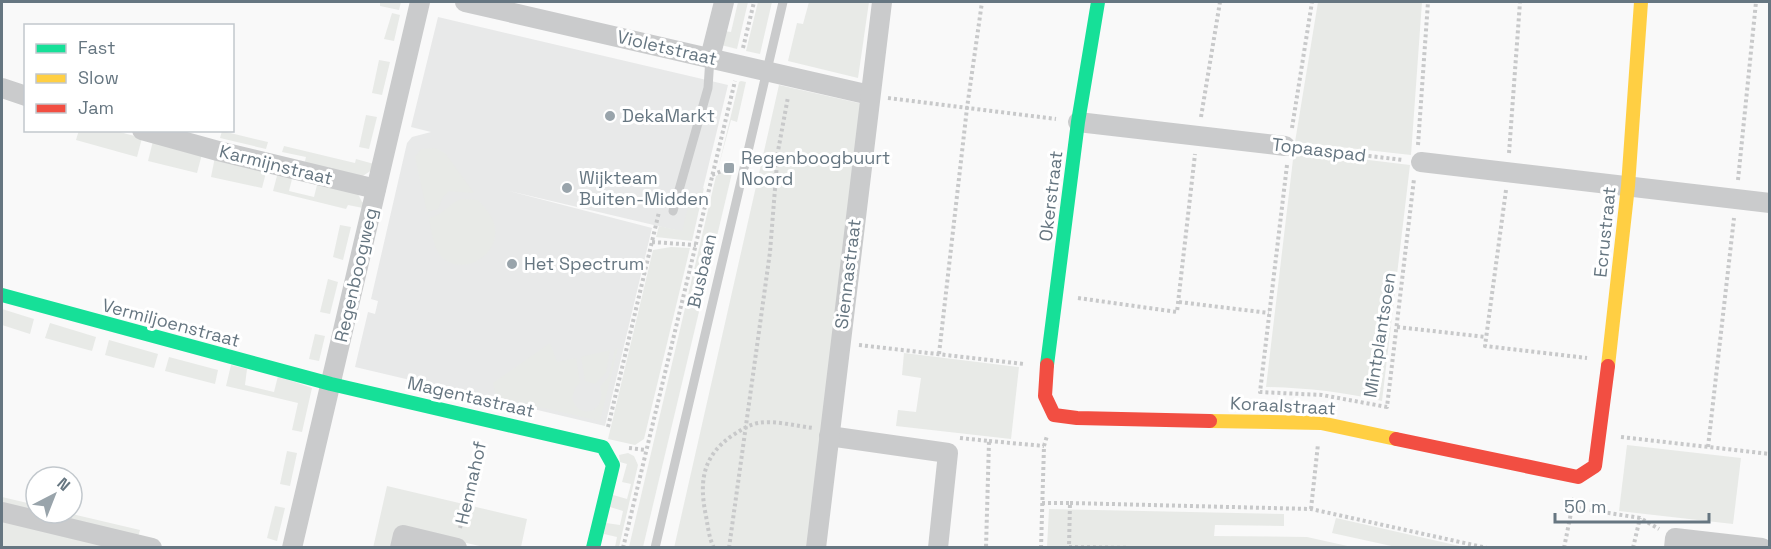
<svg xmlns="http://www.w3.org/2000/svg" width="1771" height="549" font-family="'Space Grotesk',sans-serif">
	<rect width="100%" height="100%" fill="#f9f9f9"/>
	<polygon fill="#e8e9e9" points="438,17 728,85 692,234 505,190 652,228 605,426 355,367 368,312 375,314 378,301 371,299 407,143 412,137 431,132 411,127"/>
	<g fill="#e8eae7">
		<polygon points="380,2 401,2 399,10 380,6"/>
		<polygon points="738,2 748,2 737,49 721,45 724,31 731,32"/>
		<polygon points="758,2 772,2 760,54 746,51"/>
		<polygon points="809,2 869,2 858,78 788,61 797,23 803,24"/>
		<polygon points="1318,2 1422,2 1411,155 1295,142"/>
		<polygon points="392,13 400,15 394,41 384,39"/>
		<polygon points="379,60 390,62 382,95 372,93"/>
		<polygon points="741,81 746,82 737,122 731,120 718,169 739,82"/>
		<polygon points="779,85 863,104 809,547 674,548"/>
		<polygon points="366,115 377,117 369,149 359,147"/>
		<polygon points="79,130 116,131 142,138 137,157 76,140"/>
		<polygon points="222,131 268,142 266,149 220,138"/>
		<polygon points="153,141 202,154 197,173 148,161"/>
		<polygon points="284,146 355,163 356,159 374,164 372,170 361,177 304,165 306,157 282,152"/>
		<polygon points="435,148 445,153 474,193 449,191 443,197 438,209 427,212 415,157 421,149"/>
		<path d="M1294,151l116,14 -28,236c-39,-9 -76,-13 -116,-14z"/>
		<polygon points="215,157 267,169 262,188 211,177"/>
		<polygon points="725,171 732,173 643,547 629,547 716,176"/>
		<polygon points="278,172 293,175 289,191 314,197 318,181 358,194 362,202 364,203 363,208 348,205 346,209 273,191"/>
		<polygon points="704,188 692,241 656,237 659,226 682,231 690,198"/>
		<path d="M462,199l16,1c7,8 16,17 17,28 4,29 -35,50 -55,27 -7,-9 -9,-26 -11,-37 18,-5 18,-14 33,-19z"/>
		<polygon points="340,225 351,227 343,260 333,257"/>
		<polygon points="671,247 690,248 644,439 635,445 608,439 653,250"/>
		<polygon points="328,279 338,282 330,314 320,312"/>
		<polygon points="2,309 34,319 30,334 2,325"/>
		<polygon points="50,323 96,337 92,351 45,338"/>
		<polygon points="315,334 325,336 319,361 309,359"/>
		<polygon points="109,340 158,354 154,368 105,355"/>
		<path d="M550,343l7,19 19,-4 4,25 -5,5 -3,10c8,25 36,12 28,-11l9,-11 6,-27 3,-1 -18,73 -104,-24 -3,-14z"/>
		<polygon points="610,350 606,373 595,384 585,381 581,357"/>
		<polygon points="904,353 1019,367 1011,439 896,426 898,410 916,412 921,378 902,375"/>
		<polygon points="169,357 218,370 215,384 165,371"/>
		<polygon points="231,365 247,369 245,385 274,392 278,376 312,388 302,432 292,430 298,403 226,386"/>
		<polygon points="1627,445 1741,458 1733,524 1619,511"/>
		<polygon points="287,451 297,453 290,486 280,484"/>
		<polygon points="628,453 634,456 638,465 619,547 615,547 617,537 604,534 606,523 620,525 623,511 610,507 613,495 627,499 631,484 622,482 627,464 620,462 619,455"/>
		<polygon points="387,486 527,519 521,547 484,547 401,528 396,547 373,548"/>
		<polygon points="2,497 36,505 36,513 50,513 49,516 2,505"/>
		<polygon points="275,506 285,508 277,541 267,538"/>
		<polygon points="1049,509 1284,514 1284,526 1215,525 1214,536 1307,537 1352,547 1047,547"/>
		<polygon points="72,514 140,530 138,537 70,521"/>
		<polygon points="1336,518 1464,547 1396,547 1332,533"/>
		<polygon points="2,520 116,547 2,547"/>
	</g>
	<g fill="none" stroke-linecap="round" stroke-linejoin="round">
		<g stroke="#c8c9ca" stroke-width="4" stroke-dasharray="3 3" stroke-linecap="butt">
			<polyline points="743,48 754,2"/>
			<polyline points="888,98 1056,119"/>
			<polyline points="1201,117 1220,2"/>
			<polyline points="1292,128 1312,2"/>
			<polyline points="1418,145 1428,2"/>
			<polyline points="1303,148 1403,160"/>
			<polyline points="1509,153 1520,2"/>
			<polyline points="1287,165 1260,392 1322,395 1387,407 1414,179"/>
			<polyline points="712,175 729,168"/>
			<polyline points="1738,180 1756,2"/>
			<polyline points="1506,190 1485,346 1587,358"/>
			<polyline points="652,242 696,245"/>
			<polyline points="1078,298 1177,312 1195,154"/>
			<polyline points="1179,302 1269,313"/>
			<polyline points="1397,327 1486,337"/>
			<polyline points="859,345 1024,364"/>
			<polyline points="939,354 967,108 982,2"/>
			<polyline points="608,427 659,212"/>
			<polyline points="1621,437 1770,454"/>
			<polyline points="960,438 989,441 986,548"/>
			<polyline points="989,441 1044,446"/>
			<polyline points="1708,447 1734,218"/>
			<polyline points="629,448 646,450"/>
			<polyline points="1042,503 1070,503 1069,547"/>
			<polyline points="1070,503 1311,509 1487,548"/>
			<polyline points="1572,507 1640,518 1659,529"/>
			<polyline points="1311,509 1318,444"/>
			<polyline points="460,528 481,442"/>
			<polyline points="1069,547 1135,548"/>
			<polyline points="623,548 735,81"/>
			<path d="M714,548c-5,-10 -6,-21 -8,-32 -7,-34 -4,-60 27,-81 8,-5 15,-10 25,-12 16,-3 38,3 55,5"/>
			<polyline points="729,548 770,252 778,151 788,97"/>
			<polyline points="1041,548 1044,446 1047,436"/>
			<polyline points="1564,548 1574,498"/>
			<polyline points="1633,548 1640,518"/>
		</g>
		<g stroke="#cacbcc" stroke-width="9">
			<polyline points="673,211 708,88 710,58"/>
			<polyline points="655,548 783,2"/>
		</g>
		<g stroke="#cacbcc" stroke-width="20">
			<polyline points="465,2 870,95"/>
			<polyline points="710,58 724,2"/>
			<polyline points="2,88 26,96"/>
			<polyline points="1078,122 1285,146"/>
			<polyline points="142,130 218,151 376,189"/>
			<polyline points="1421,162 1770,203"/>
			<polyline points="829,436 948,453 938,548"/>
			<polyline points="2,512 152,548"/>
			<polyline points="292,548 420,2"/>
			<polyline points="400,548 403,535 457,548"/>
			<polyline points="816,548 882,2"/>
			<polyline points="1674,548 1675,538 1762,548"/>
		</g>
		<g stroke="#16e098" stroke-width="14">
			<polyline points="2,295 331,384 603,447 613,465 593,548"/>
			<polyline points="1047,365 1078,122 1098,2"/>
		</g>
		<g stroke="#ffcf43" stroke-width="14">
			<polyline points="1608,366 1628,186 1641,2"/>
			<polyline points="1210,421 1321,423 1396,439"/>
		</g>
		<g stroke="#f24e42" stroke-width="14">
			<polyline points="1047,365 1045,396 1054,415 1077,418 1210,421"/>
			<polyline points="1396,439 1578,477 1595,466 1608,366"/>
		</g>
	</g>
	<g fill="#99a4ab" stroke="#fff" stroke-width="2">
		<circle cx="610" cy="116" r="6"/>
		<rect x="723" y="162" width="12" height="12" rx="3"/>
		<circle cx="567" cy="188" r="6"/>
		<circle cx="512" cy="264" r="6"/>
	</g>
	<g text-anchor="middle" stroke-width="6" stroke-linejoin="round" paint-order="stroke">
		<g font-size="18" fill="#667681" stroke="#fff">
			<text transform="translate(667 48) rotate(13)" y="6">Violetstraat</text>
			<text transform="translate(1319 150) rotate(7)" y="6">Topaaspad</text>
			<text transform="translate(276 165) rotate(14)" y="6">Karmijnstraat</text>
			<text transform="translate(1051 196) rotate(-83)" y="6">Okerstraat</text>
			<text transform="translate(1605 232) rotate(-84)" y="6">Ecrustraat</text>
			<text transform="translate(702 271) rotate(-77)" y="6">Busbaan</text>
			<text transform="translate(848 274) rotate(-83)" y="6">Siennastraat</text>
			<text transform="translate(356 275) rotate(-77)" y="6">Regenboogweg</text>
			<text transform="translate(171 323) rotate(15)" y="6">Vermiljoenstraat</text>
			<text transform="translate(1380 335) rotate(-81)" y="6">Mintplantsoen</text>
			<text transform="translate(471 397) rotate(13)" y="6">Magentastraat</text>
			<text transform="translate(1283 406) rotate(3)" y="6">Koraalstraat</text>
			<text transform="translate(471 483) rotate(-77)" y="6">Hennahof</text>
		</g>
		<g font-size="18" fill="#667681" stroke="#fff" text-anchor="start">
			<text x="622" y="122">DekaMarkt</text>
			<text x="741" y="164">Regenboogbuurt<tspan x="741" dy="21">Noord</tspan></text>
			<text x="579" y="184">Wijkteam<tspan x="579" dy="21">Buiten-Midden</tspan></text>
			<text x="524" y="270">Het Spectrum</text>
		</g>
	</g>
	<rect width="1771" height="549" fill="none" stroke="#667681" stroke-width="6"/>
	<rect x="24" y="24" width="210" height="108" fill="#ffffff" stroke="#c2c8cd" stroke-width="1.5"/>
	<rect x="36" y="44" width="30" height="9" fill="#16e098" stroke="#c2c8cd" stroke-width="1.5"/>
	<text x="78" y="54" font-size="18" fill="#667681">Fast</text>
	<rect x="36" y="74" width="30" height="9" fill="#ffcf43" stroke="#c2c8cd" stroke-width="1.5"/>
	<text x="78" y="84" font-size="18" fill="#667681">Slow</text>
	<rect x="36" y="104" width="30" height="9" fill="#f24e42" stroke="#c2c8cd" stroke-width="1.5"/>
	<text x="78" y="114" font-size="18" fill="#667681">Jam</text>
	<g transform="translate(54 495) rotate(42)"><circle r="28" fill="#ffffff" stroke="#c2c8cd" stroke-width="1.5"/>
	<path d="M0-4.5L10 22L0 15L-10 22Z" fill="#99a4ab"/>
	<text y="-9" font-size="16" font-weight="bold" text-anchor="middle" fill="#667681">N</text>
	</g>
	<path d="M1555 513v9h154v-9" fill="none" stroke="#667681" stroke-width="3"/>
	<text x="1564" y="513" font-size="18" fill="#667681" stroke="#ffffff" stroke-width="4.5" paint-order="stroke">50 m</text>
</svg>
